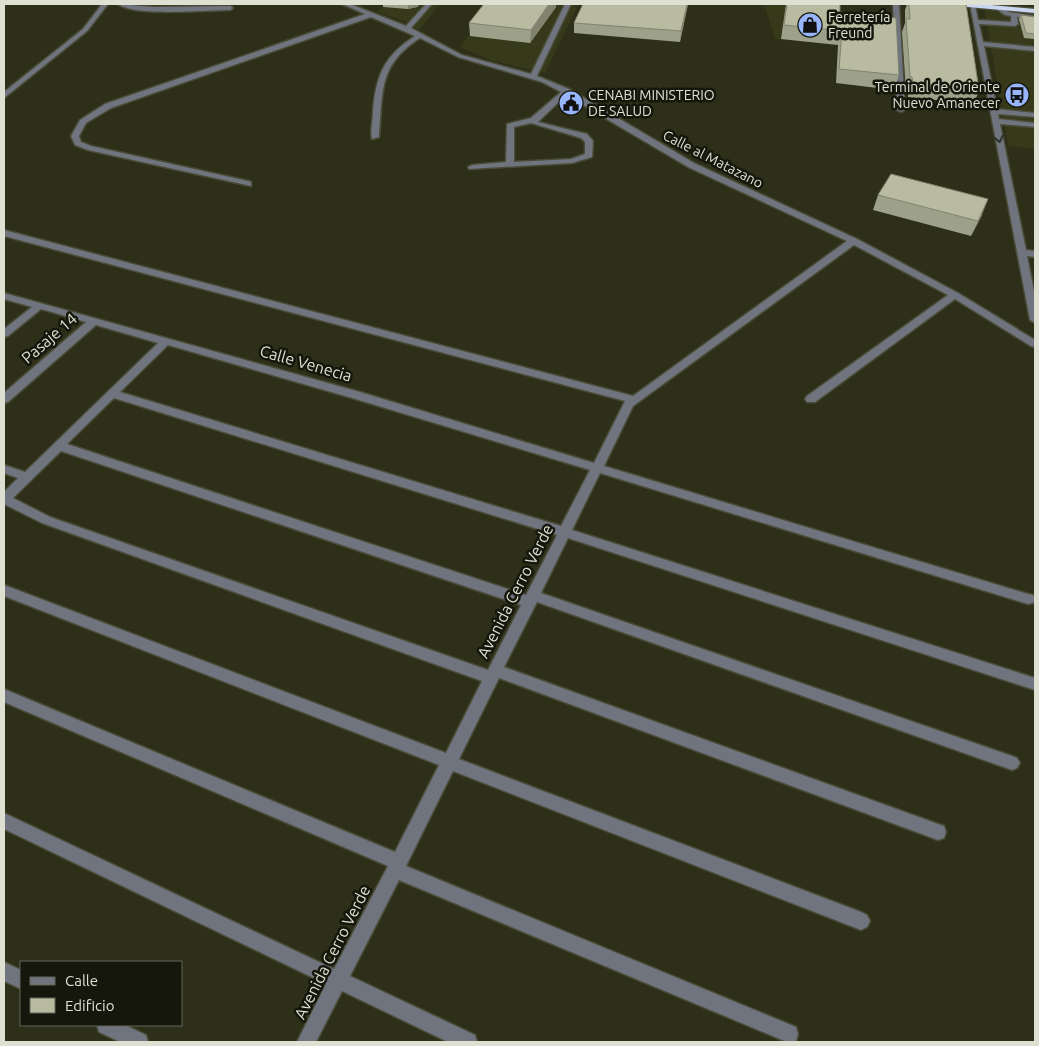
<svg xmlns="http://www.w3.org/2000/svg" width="1039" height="1046" font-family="Ubuntu,sans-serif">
	<rect width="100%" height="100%" fill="#2d2f18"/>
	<g fill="#36391a">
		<polygon points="385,4 440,4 419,30 409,23 377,12"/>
		<polygon points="491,4 579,4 545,73 490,60 460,47"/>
		<polygon points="764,4 838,4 836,45 775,39"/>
		<polygon points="984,8 1035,13 1035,149 1008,146"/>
	</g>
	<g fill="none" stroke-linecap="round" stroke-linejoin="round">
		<defs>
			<g id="minor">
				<polygon points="102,4 108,4 87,31 4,98 4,92 83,29"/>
				<path d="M118,4l36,3 76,-1 3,2 -3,2c-24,0 -95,7 -112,-6z"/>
				<path d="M342,4h8l56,22 20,-22h6l-21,24 51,27 69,19 34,-70h6l-34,72 32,13 125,74 163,76 101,54 77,47v7l-4,-1 -76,-47 -140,103h-8l-2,-3 2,-3 141,-101 -94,-50 -221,161 -29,60 424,128 5,1 2,4 -2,4 -5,1 -428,-131 -28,57 463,148v12l-467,-152 -27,55 471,163 5,2 3,5 -3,5 -5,2 -475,-168 -33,65 434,157 6,2 2,6 -2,6 -6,2 -439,-162 -40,81 402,153 6,3 3,6 -3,6 -6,3 -408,-159 -47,95 390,161 2,7 -2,7 -9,1 -388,-162 -49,96 125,59 2,7h-29l-106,-51 -26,51h-19l29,-58 -322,-155v-16l330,156 54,-103 -384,-164v-13l391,163 44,-87 -435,-169v-11l442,168 36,-72 -440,-158 -38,-19v-12l14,-14 -14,-5v-8l21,7 133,-129 -62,-18 -88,77 -4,1v-10l82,-71 -45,-13 -33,27 -4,1v-8l28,-22 -28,-8v-6l356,99 234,71 31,-62 -621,-165v-6l629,166 214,-155 -159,-74 -122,-72 -28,27 49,12 6,7 -1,16 -20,6 -103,6 -1,-2 4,-2 34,-3 1,-38 24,-6 30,-26 -19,-10 -84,-25 -38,-19c-42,27 -37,54 -41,99l-7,2c-2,-8 1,-19 1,-28 3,-36 11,-55 42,-75l-44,-19 -260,91 -25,15 -7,13 2,6 10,4 157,35 3,1v4l-163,-36 -13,-5 -4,-9 9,-16 25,-16 260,-90zM531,123l50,15 4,4v12l-14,5 -57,3v-35zM168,345l184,53 238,72 -29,56 -441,-134zM114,398l443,137 -31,60 -459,-151zM61,451l460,154 -33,65 -438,-153 -37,-19z"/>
				<polygon points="893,4 899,4 905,110 901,112 897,110"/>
				<polygon points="970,4 975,5 978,20 1011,22 1011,16 1005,15 995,8 997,5 1009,12 1035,16 1035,20 1017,17 1018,24 1015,26 979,24 983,42 1035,47 1035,51 984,46 997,109 1035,113 1035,117 998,114 999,119 1035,123 1035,127 1000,124 1026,250 1035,251 1035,257 1027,256 1035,297 1035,323 1030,320"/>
				<polygon points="4,962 21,970 21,989 4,981"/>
				<polygon points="97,1025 125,1025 146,1035 148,1042 120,1042 99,1032"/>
			</g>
			<polygon id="highway" points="953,4 980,4 1035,9 1035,13 957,6"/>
		</defs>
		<use href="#minor" stroke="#494b36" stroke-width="3"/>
		<use href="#highway" stroke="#494b36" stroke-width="3"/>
		<use href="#minor" fill="#6f747e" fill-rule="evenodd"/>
		<use href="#highway" fill="#cbd7f0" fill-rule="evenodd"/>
	</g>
	<g fill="#9ea189">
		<polygon points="383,4 420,4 417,7 408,9 383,7"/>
		<polygon points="484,4 556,4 556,7 530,43 470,36 469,23"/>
		<polygon points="583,4 688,4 680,42 574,33 574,23"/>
		<polygon points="786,4 840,4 840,13 899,75 894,90 836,83 838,45 781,39"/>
		<polygon points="907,4 966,4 979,90 974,104 908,97 908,91 906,91 902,32 905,23 905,10"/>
		<polygon points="1021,15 1035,17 1035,39 1024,38 1019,19"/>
		<polygon points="878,195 982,215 971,236 873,210"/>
	</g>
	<g fill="#81836f">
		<polygon points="408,4 420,4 417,7 408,9"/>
		<polygon points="549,4 556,4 556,7 530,43 531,30"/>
		<polygon points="687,4 688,4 680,42 681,31"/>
		<polygon points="988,199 982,215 971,236 978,221"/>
	</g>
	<g fill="#b8bb9f" stroke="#81836f">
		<polygon points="484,4 549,4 531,30 469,23"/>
		<polygon points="583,4 687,4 681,31 574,23"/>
		<polygon points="787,4 840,4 840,13 896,18 899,75 839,69 842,31 784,25"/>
		<polygon points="909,4 966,4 979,90 913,83 912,77 910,77 906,19 910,19"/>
		<polygon points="1021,15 1035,17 1035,34 1026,33"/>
		<polygon points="891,174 988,199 978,221 878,195"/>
	</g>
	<defs><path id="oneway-chevron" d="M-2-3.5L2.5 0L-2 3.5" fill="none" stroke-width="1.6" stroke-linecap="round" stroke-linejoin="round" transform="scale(1.25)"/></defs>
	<use stroke="#30322e" href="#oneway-chevron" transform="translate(999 139) rotate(78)"/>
	<defs>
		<symbol id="shop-disc" viewBox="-11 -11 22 22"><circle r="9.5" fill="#97b6fd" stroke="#15160c"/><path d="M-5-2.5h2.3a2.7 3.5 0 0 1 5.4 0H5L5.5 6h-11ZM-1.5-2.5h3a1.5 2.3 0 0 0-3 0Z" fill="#111"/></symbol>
		<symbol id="bus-disc" viewBox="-11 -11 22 22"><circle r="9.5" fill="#97b6fd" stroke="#15160c"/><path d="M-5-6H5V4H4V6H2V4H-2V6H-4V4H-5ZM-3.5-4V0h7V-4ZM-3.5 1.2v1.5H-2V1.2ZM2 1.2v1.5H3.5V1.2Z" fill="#111"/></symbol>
		<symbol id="civic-disc" viewBox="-11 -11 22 22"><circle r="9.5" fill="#97b6fd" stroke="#15160c"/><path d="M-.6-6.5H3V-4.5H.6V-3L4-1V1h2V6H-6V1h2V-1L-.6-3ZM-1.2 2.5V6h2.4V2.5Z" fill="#111"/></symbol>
	</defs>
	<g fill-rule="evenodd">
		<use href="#shop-disc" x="796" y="11" width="28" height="28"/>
		<use href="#bus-disc" x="1003" y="81" width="28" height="28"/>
		<use href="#civic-disc" x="557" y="89" width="28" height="28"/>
	</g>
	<g text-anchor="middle" stroke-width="5" stroke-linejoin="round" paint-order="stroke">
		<g font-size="14" fill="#dee0d2" stroke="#15160c" text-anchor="start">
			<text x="828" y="22">Ferretería<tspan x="828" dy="16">Freund</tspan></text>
			<text x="1000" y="92" text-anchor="end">Terminal de Oriente<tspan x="1000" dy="16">Nuevo Amanecer</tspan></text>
			<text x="588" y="100">CENABI MINISTERIO<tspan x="588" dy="16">DE SALUD</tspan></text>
		</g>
		<g font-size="14" fill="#dee0d2" stroke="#15160c">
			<text transform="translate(713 159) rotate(27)" y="5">Calle al Matazano</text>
		</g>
		<g font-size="16" fill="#dee0d2" stroke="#15160c">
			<text transform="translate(49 338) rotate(-41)" y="6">Pasaje 14</text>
			<text transform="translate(306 363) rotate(16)" y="6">Calle Venecia</text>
			<text transform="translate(515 591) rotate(-63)" y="6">Avenida Cerro Verde</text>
			<text transform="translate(332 952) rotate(-63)" y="6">Avenida Cerro Verde</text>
		</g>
	</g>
	<rect width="1039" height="1046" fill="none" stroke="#dee0d2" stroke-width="10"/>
	<rect x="20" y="961" width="162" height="65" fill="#15160c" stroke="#65675b"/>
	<rect x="30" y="977" width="25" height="8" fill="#6f747e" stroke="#65675b"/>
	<text x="65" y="986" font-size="15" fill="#dee0d2">Calle</text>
	<rect x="30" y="998" width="25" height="15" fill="#b8bb9f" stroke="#65675b"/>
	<text x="65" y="1011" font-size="15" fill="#dee0d2">Edificio</text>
</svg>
